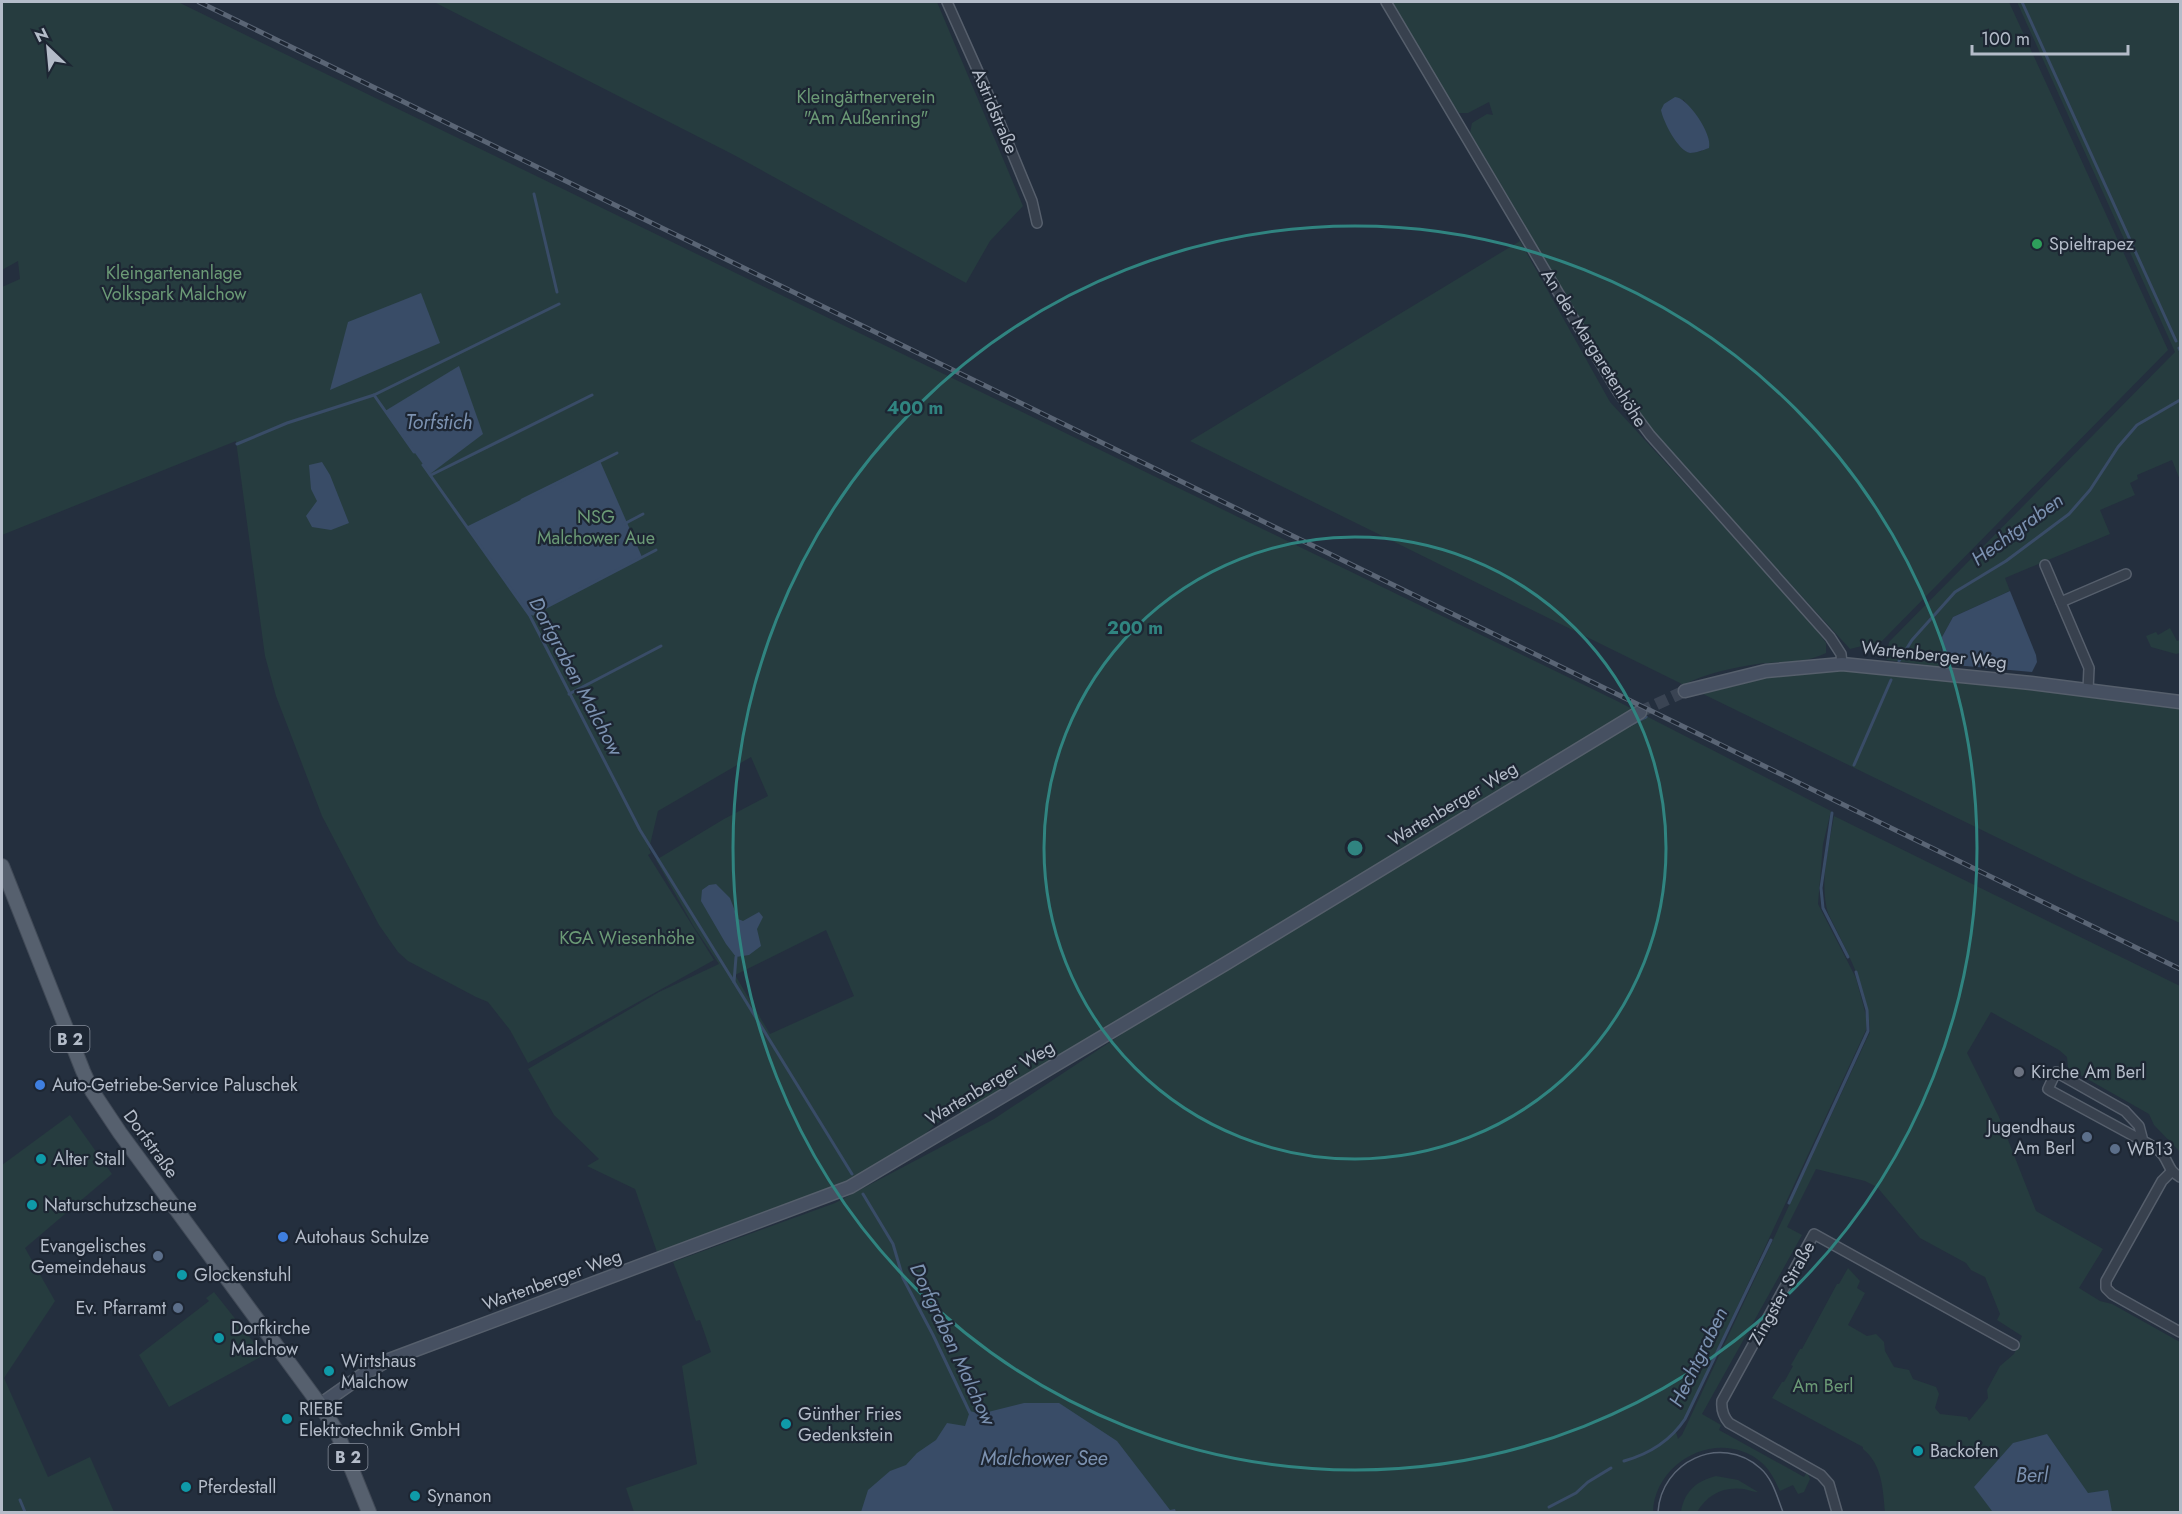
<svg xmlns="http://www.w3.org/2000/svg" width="2182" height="1514" font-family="Jost,sans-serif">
	<rect width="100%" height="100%" fill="#242f3e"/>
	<g fill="#263c3f" fill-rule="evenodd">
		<path d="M2,2h176l1437,698 216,111 -8,33 -5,60 38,74 11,41 -1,11 -181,389 -9,13 2,7 4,-4 188,-403c-2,-44 -23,-80 -42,-119 -9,-30 1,-67 6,-97l346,170v166l-26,-27 -5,-11 -81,-46 -1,-11 -8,-7 -68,-38 -24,41 32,64 37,94 67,38 -24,39 21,13 12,3 68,38v170h-295c-2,-23 -3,-48 -22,-63v-2l-91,-49 10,-16h2l9,-16 -2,-1 9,-16h2l35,-65h2l9,-16 12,13 -3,7 8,5 -17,32 19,11 9,-2 8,8 1,9 9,16 15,3 4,9 23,8 3,7 -4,14 5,6 27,3 2,4 19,-23 -1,-8 13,-24 14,-12 8,-18 -25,-16 3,-6 -15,-37 -14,-7 -5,-7 -46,-25 -43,-51 -12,-6 -49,-12 -29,58 15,8 -100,179 19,11 -2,5 85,47 3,-5 3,7 -6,13 -6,2 -5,-9 -13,6c-5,-10 -9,-20 -18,-28 -41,-36 -107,-3 -109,49h-1019l-8,-24 71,-24 -15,-98 29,-14 -11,-32 -4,1 -23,-59 162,-59 159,-84 128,-85 -8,-12 -152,93 -3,-6 -23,15 -11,10 -75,46 -193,72 -22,-63 -48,-23 12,-7 -45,-44 -26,-46 131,-77 60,-28 -25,-37 -38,-67 68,-41 44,-23 -17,-39 -93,54 -9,38 2,4 -3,2 66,105 -186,103 -18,-33 -22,-28 -12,-5 -68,-36 -10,-9 -19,-27 -57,-109 -46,-120 -11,-40 -29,-215 -234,94v-248l18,-8 -2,-18 -16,9zM826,930l28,66 -84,38 -35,-59z"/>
		<polygon points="434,2 937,2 1023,206 990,241 966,283 734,155"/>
		<path d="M1391,2h618l159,348 -286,291 -32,8 -190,-208 -44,-62 -146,-246 2,-10 15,-9 6,1 -4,-13 -21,11h-9l-11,-14zM1683,99l6,9 13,43 -12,2 -6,-3z"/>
		<polygon points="2017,2 2180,2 2180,480 2172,460 2137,475 2138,479 2130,483 2135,495 2100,510 2110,534 2005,578 2010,591 1953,617 1942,637 1941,667 1887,660 1886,658 1889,642 2175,352"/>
		<path d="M1520,241l90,161 197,215 19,26v10c-21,11 -46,8 -69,11 -24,4 -52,9 -73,21l-494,-244z"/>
		<polygon points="2170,628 2177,641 2180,640 2180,653 2176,654 2151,647 2146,636 2156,632 2158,635"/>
		<polygon points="1853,670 2180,707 2180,923 2078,877 1703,694 1778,675 1814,671"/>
		<polygon points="70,1115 112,1174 25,1248 55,1301 4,1378 48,1477 90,1457 114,1512 2,1512 2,1165"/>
		<polygon points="214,1292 264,1355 169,1407 139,1355 209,1301 206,1298"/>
		<path d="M1716,1476l22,4 20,12c-4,0 -9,-2 -14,-3 -21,-3 -37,6 -47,23h-16c3,-20 15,-31 35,-36z"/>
	</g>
	<g fill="#394c67">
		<path d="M1675,97c12,0 38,37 34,51 -6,2 -13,5 -19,5 -12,-2 -27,-32 -29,-43l3,-6z"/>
		<polygon points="421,293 440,343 330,390 348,322"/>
		<polygon points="459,366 483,434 430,474 385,411"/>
		<polygon points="600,461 642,557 530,616 466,527"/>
		<polygon points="322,462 330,475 349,523 331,530 312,527 306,516 317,501 311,489 309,465"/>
		<polygon points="2010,591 2036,655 2037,662 2032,672 1943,664 1942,637 1953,617"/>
		<polygon points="716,884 730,898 738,919 743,921 759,912 763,917 757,929 761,946 749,955 736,957 726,944 701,901 702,890 709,885"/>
		<polygon points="1024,1403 1059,1403 1117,1441 1170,1510 1175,1509 1176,1512 861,1512 868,1490 890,1471 906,1465 917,1453 936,1440 947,1423 965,1426 970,1411 980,1414"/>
		<polygon points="2047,1434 2088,1493 2108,1490 2112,1512 1992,1511 1974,1487 2013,1443"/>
	</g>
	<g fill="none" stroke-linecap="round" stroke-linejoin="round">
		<g stroke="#394c67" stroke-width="3">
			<polyline points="2022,2 2176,341"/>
			<polyline points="534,194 557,292"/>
			<polyline points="2179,348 2180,350"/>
			<polyline points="374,395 414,452"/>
			<polyline points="237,444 287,423 374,395 559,304"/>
			<polyline points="423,465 530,616 640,830 734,982"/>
			<polyline points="431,475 592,395"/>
			<polyline points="522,500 617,453"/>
			<polyline points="624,524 643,514"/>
			<polyline points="533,614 656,550"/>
			<polyline points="1899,661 1912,640 1955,592 2006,561 2069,514 2090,490 2118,447 2137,425 2180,400"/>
			<polyline points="569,694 661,646"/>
			<polyline points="1628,726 1646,717"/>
			<polyline points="1854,765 1891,680"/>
			<polyline points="1832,813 1821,888 1823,908 1848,957"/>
			<polyline points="736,957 734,982 852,1174"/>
			<polyline points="863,1194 893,1244 903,1278 933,1335 971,1415"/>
			<polyline points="1789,1203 1868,1031 1867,1010 1856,972"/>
			<path d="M1624,1461c25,-7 47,-21 61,-42l86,-179"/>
			<polyline points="20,1500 25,1512"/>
			<polyline points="1549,1507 1576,1493 1588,1482 1611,1468"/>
		</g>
		<polyline stroke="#3a4453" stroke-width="12" stroke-dasharray="12 6" stroke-linecap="butt" points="1640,712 1685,691"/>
		<defs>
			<g id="street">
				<polyline points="947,2 985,87 1032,201 1037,223"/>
				<polyline points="1386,2 1584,336 1618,392 1650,435 1830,637 1841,654 1842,664"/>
				<polyline points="2045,565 2089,668 2088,690"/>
				<polyline points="2061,602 2126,574"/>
				<path d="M2143,1141l-4,-15 -14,-15 -69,-39 -8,17 3,2 92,50c8,4 14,7 20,14 7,10 5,15 17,22"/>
				<polyline points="2171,1172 2162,1181 2106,1281 2106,1288 2112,1294 2180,1332"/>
				<path d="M1837,1512l-8,-28 -8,-9 -92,-52c-6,-7 -8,-13 -7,-22l92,-167 200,111"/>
			</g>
			<g id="secondary">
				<polyline points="1685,691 1766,671 1842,664 2031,683 2180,702"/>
				<polyline points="320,1405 364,1374 386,1361 850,1187 1225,964 1640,712"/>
			</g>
			<polyline id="primary" points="2,866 83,1071 92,1091 120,1133 320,1405 336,1430 369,1512"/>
		</defs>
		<use href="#street" stroke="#565f6c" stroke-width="12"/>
		<use href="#secondary" stroke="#565f6c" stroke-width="15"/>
		<use href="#primary" stroke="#414a57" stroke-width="16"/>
		<use href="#street" stroke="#38414e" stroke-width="9"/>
		<use href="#secondary" stroke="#465061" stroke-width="12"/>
		<use href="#primary" stroke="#56606e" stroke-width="14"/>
		<path stroke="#5a6575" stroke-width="1.5" d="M1658,1512c3,-50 62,-79 102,-44 13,11 17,29 23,44"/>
		<defs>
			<polyline id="rail" points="199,2 2180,969"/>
		</defs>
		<use href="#rail" stroke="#5a6575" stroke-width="5"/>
		<use href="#rail" stroke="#1d2633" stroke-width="3" stroke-dasharray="9" stroke-linecap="butt"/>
	</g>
	<g fill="none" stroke="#308480" stroke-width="3">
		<circle cx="1355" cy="848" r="311"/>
		<circle cx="1355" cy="848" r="622"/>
	</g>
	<circle fill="#2e9e5b" stroke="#1d2633" stroke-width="2" cx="2037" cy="244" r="6"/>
	<circle fill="#6b7280" stroke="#1d2633" stroke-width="2" cx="2019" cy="1072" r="6"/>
	<g fill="#3f7fe0" stroke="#1d2633" stroke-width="2">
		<circle cx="40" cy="1085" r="6"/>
		<circle cx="283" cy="1237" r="6"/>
	</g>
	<g fill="#5c6f8a" stroke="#1d2633" stroke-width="2">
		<circle cx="2087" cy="1137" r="6"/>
		<circle cx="2115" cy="1149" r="6"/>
		<circle cx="158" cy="1256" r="6"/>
		<circle cx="178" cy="1308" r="6"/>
	</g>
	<g fill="#0f9aa8" stroke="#1d2633" stroke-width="2">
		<circle cx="41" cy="1159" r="6"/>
		<circle cx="32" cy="1205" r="6"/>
		<circle cx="182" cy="1275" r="6"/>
		<circle cx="219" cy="1338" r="6"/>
		<circle cx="329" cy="1371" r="6"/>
		<circle cx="287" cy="1419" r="6"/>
		<circle cx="786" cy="1424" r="6"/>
		<circle cx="1918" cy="1451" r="6"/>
		<circle cx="186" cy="1487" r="6"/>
		<circle cx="415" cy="1496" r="6"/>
	</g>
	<g text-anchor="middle" stroke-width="4.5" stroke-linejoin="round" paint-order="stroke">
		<g fill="#1d2633" stroke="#878f9c" stroke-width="1.5">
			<rect x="50.5" y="1026" width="39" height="26" rx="4.5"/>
			<rect x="328.5" y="1444" width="39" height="26" rx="4.5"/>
		</g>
		<g font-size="16" font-weight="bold" fill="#b4bcc9">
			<text x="70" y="1045">B 2</text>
			<text x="348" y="1463">B 2</text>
		</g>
		<g font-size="18" fill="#6b9a76" stroke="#1d2633">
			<text x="866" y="103">Kleingärtnerverein<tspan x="866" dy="21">"Am Außenring"</tspan></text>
			<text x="174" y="279">Kleingartenanlage<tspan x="174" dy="21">Volkspark Malchow</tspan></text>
			<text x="596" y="523">NSG<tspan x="596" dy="21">Malchower Aue</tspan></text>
			<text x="627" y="944">KGA Wiesenhöhe</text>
			<text x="1823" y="1392">Am Berl</text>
		</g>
		<g font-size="18" fill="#b4bcc9" stroke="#1d2633">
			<text transform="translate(995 111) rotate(67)" y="6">Astridstraße</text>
			<text transform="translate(1594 348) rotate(58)" y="6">An der Margaretenhöhe</text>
			<text transform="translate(1934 655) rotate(6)" y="6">Wartenberger Weg</text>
			<text transform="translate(1453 804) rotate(-31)" y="6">Wartenberger Weg</text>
			<text transform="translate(990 1083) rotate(-31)" y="6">Wartenberger Weg</text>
			<text transform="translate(151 1144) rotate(54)" y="6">Dorfstraße</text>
			<text transform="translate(552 1280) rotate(-20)" y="6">Wartenberger Weg</text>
			<text transform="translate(1782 1293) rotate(-61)" y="6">Zingster Straße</text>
		</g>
		<g font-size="18" fill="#b4bcc9" stroke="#1d2633" text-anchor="start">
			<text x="2049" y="250">Spieltrapez</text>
			<text x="2031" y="1078">Kirche Am Berl</text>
			<text x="52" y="1091">Auto-Getriebe-Service Paluschek</text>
			<text x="2075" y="1133" text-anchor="end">Jugendhaus<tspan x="2075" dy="21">Am Berl</tspan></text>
			<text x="2127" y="1155">WB13</text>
			<text x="53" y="1165">Alter Stall</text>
			<text x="44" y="1211">Naturschutzscheune</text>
			<text x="295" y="1243">Autohaus Schulze</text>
			<text x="146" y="1252" text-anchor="end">Evangelisches<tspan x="146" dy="21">Gemeindehaus</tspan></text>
			<text x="194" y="1281">Glockenstuhl</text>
			<text x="166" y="1314" text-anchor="end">Ev. Pfarramt</text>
			<text x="231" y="1334">Dorfkirche<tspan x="231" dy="21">Malchow</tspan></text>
			<text x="341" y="1367">Wirtshaus<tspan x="341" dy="21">Malchow</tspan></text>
			<text x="299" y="1415">RIEBE<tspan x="299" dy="21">Elektrotechnik GmbH</tspan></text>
			<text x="798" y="1420">Günther Fries<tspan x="798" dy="21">Gedenkstein</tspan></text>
			<text x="1930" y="1457">Backofen</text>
			<text x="198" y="1493">Pferdestall</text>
			<text x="427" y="1502">Synanon</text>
		</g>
		<g font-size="20" font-style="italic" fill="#7c92b1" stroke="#1d2633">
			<text x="439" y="429">Torfstich</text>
			<text transform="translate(2017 529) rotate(-36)" y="7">Hechtgraben</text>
			<text transform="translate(576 676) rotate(62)" y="7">Dorfgraben Malchow</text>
			<text transform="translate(953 1344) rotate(65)" y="7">Dorfgraben Malchow</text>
			<text transform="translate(1698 1357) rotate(-64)" y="7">Hechtgraben</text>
			<text x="1044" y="1465">Malchower See</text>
			<text x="2032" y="1482">Berl</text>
		</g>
	</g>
	<circle cx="1355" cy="848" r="9" fill="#308480" stroke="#1d2633" stroke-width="3"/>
	<g font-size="18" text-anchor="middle" font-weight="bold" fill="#308480" stroke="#1d2633" stroke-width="4.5" stroke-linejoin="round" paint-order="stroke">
		<text x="915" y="414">400 m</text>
		<text x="1135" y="634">200 m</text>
	</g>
	<rect width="2182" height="1514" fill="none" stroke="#b4bcc9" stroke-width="6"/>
	<g transform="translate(48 48) rotate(334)" stroke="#1d2633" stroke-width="4.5" paint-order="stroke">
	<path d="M0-4.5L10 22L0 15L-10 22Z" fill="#b4bcc9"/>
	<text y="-9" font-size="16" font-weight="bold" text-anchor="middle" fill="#b4bcc9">N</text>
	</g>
	<path d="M1972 45v9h156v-9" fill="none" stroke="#b4bcc9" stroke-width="3"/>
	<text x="1981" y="45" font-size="18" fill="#b4bcc9" stroke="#1d2633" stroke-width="4.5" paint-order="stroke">100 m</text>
</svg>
